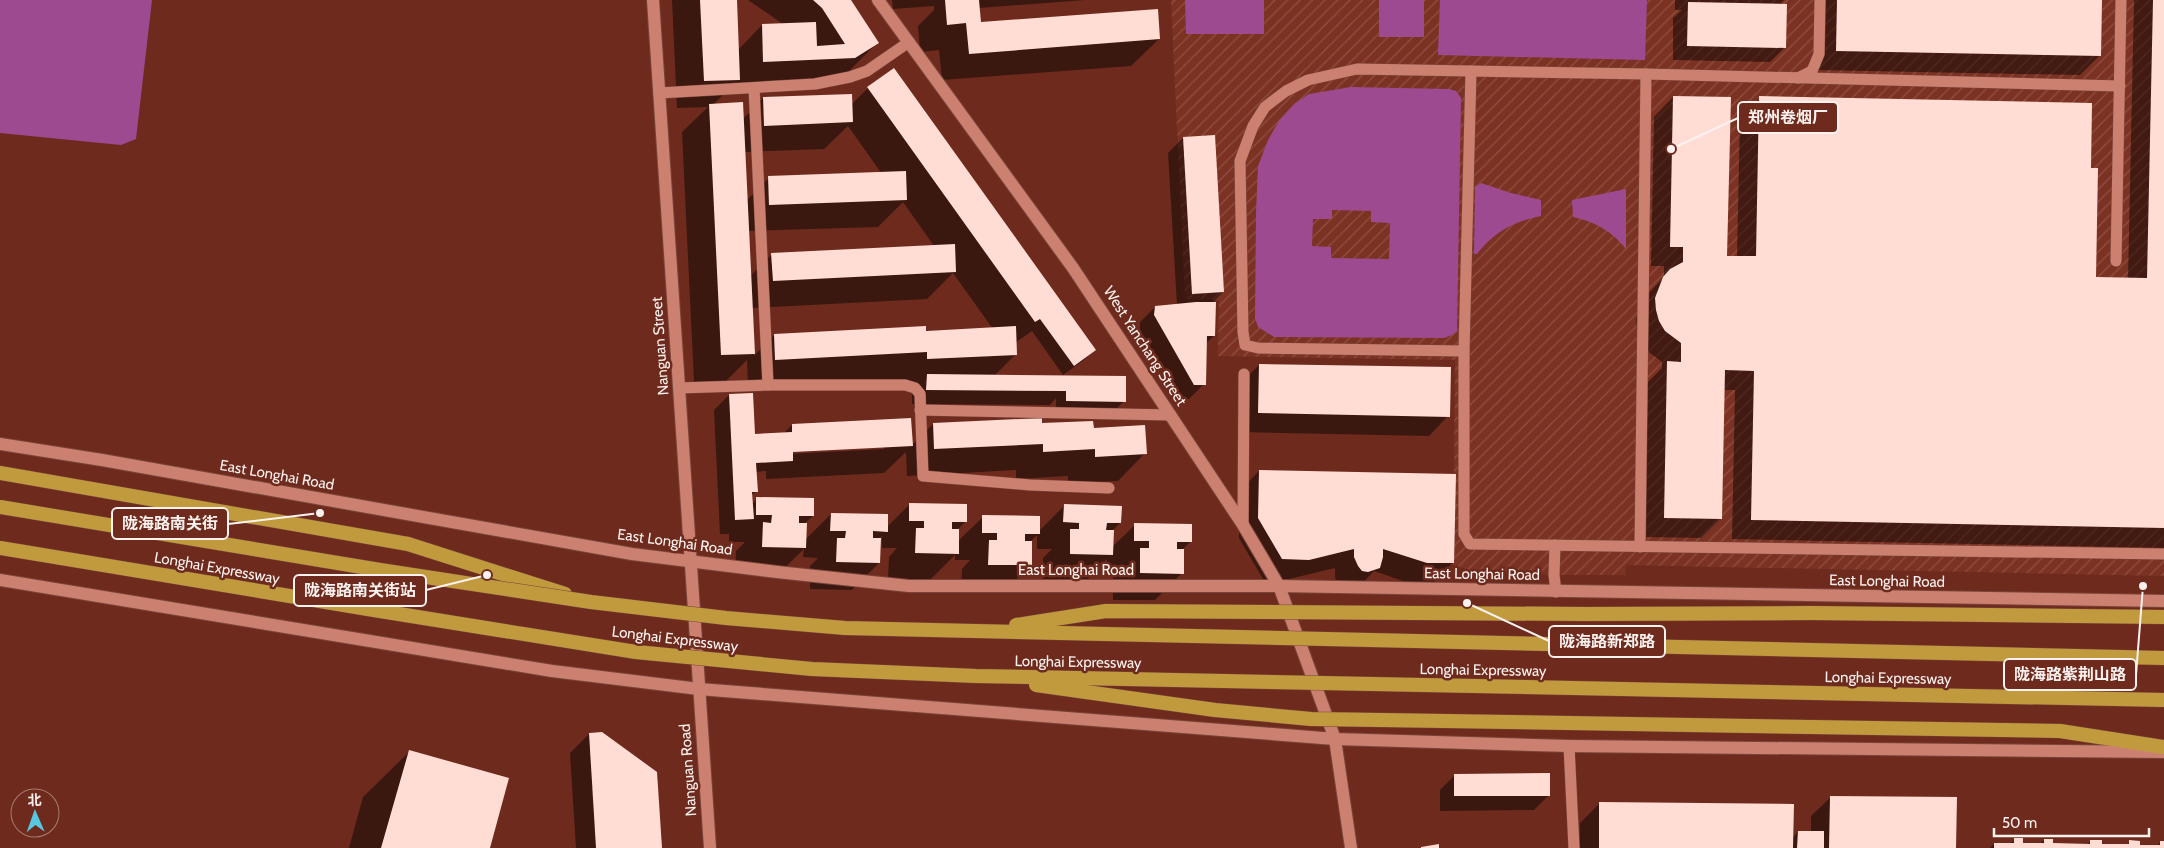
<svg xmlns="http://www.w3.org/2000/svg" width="2164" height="848" font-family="Cabin,'Noto Sans SC',sans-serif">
	<defs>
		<pattern id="industrial-furrows" width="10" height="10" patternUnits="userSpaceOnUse" patternTransform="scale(1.25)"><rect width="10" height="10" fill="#7c3222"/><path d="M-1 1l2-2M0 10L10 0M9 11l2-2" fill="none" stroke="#905042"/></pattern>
	</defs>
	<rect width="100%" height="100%" fill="#6e2b1d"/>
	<polygon fill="url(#industrial-furrows)" points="1171,0 2164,0 2164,576 1626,565 1625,575 1554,575 1472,571 1453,565 1455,360 1218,356 1219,300 1185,299"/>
	<g fill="#9d4a91" fill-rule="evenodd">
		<polygon points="0,0 152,0 136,139 121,145 0,133"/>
		<polygon points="1185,0 1264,0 1264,34 1186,34"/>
		<rect x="1379" y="0" width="45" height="37"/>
		<polygon points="1440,0 1647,0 1645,60 1438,55"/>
		<path d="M1351,87l98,2 7,2 5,7 -4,233 -5,4 -8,3 -170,-1 -16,-10 -3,-9 1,-106 2,-46 10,-26 11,-19 15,-17 15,-10zM1332,210l39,1v11l19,1 -1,36 -58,-1v-11l-19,-1 1,-27h19z"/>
		<path d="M1481,183l30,10 30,7v16c-27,5 -47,16 -64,38h-3l1,-67z"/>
		<path d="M1626,189v60c-14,-18 -31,-27 -53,-32l-1,-17z"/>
	</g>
	<g fill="#0007" fill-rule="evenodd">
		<path d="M672,0h63l3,50 24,-25 21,-1 -35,-24h101l28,43 -27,27 -24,15 -90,4v-7l-23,23 30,14 20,-21 88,7 17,-17 226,262 -10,10 -21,15 -31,-44 -17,12 1,11 -22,22 130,25 -10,10 -58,-1v-12l-6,7 -138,-1v-13l-12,-5v-7l-152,8 -1,-27 -21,21 -32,1 -12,-250 26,-25 -31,1zM848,126l34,48 -113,4 -22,22 -3,-48 80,-3zM903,202l31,44 -162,8 -22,22 -2,-45 130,-4zM953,273l40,56 -219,6 -20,21 -2,-48 175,-9z"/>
		<polygon points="892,0 1085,0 979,8 980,24 1159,39 1131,66 942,80 939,50 920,52 918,26 934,10 934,6 893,9"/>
		<polygon points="1675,0 1784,0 1779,5 1785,47 1770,62 1673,60 1673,18 1682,10 1675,10"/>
		<polygon points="1819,0 2101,0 2099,56 2080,75 1817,70"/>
		<polygon points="2134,0 2164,0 2164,548 1732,539 1735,390 1724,390 1721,518 1701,538 1645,537 1648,382 1662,368 1662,362 1646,350 1640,341 1637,330 1636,319 1644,298 1664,277 1664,266 1651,266 1654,117 1673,97 1726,257 1737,257 1740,117 1760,98 2090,169 2095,278 2128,279"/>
		<polygon points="1214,136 1223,292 1212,303 1214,336 1205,344 1204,384 1189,399 1179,399 1140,330 1140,322 1155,307 1177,305 1168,153 1183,138"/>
		<polygon points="1259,365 1448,416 1429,436 1239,432 1240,384"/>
		<path d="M729,395l25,40 30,-2 8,-8 119,21 22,-22 108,1 52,4 52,24 -27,28 -50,2v-7l-52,3v-9l-109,6 -1,-24 -22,21 -118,6v-8l-11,1 1,19 -5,5 1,8 5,-5 56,17 -8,7v17l26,-26 56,13 23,-23 55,18 -7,7v12l25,-24 55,15 26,-26 56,17 -7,7 -1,17 23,-22 55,17 -7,7 -1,24 -27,27h-42v-23l9,-9h-15v-9l-22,23 -42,-1v-23l9,-9h-15v-14l-6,6v24l-28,27h-42l1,-23 8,-9h-15v-5l-25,25h-42l1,-23 8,-9h-15v-12l-3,3v24l-27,27 -42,-1v-23l8,-8 -15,-1 1,-8 -27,26 -42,-1 1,-23 9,-9h-16v-8h-9l-6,-124zM884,447v2l-97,5v-3z"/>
		<polygon points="1259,471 1453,562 1434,582 1406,582 1374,571 1359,587 1338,586 1335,577 1335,568 1289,579 1263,579 1239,538 1240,491"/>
		<polygon points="589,734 661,848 576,848 570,753"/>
		<polygon points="409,752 488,848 349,848 363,797"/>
		<polygon points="1455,775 1549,795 1534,810 1440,811 1440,790"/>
		<polygon points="1831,797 1955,848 1580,848 1580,823 1600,803 1792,838 1798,832 1811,832 1811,816"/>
		<polygon points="2015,840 2022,844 2040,844 2044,840 2052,844 2087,845 2091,841 2101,845 2126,846 2130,842 2139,846 2157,846 2161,842 2164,842 2164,848 1990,848 1994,844 2010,844"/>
	</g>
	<g fill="#ffddd5">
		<polygon points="700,0 737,0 740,80 704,81"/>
		<polygon points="813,0 851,0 879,43 855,58 763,62 762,24 816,22 817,46 845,44 822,8"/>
		<polygon points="945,0 979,0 981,22 1158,9 1160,39 969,54 966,23 947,25"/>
		<polygon points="1837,0 2102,0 2101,56 1836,51"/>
		<polygon points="2153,0 2164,0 2164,528 1751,520 1754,371 1725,370 1722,519 1664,518 1667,361 1681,362 1681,343 1665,331 1659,321 1656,310 1655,298 1663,277 1670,269 1683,262 1683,247 1670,247 1673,96 1731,97 1727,256 1756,256 1759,96 2092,103 2091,168 2098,168 2096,277 2147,278"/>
		<polygon points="1688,2 1787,4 1786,48 1687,46"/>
		<polygon points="894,68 1096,350 1074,366 1040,319 1035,322 867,87"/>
		<polygon points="852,94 853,122 764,126 763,97"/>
		<polygon points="743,102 755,354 721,355 709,104"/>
		<polygon points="1215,135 1224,292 1192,294 1183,137"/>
		<polygon points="906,171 907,200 769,205 768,176"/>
		<polygon points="955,244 956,272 773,281 771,253"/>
		<polygon points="1196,302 1216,302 1215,336 1207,336 1206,385 1194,385 1154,315 1155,306"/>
		<polygon points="926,326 926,331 1016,326 1017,355 927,359 927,352 775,360 774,334"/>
		<polygon points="1259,364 1451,367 1450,417 1258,413"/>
		<polygon points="927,374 1126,376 1126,402 1066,401 1066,391 926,390"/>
		<polygon points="753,393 755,434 792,432 792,424 911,418 913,446 793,452 793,461 756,463 758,492 752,492 754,519 735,520 729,394"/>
		<polygon points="1042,418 1042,423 1093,421 1094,428 1145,425 1147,454 1095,457 1095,449 1043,452 1043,444 934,449 933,423"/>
		<polygon points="1259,470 1456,474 1454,563 1427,563 1383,549 1383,557 1380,568 1368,572 1362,571 1358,566 1354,557 1354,549 1309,560 1282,559 1258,518"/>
		<polygon points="756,497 814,498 814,516 799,516 799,523 807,523 806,548 762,547 763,522 771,523 772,515 756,515"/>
		<polygon points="909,503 967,504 967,522 952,522 952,529 959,529 959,554 915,553 916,528 924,528 924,521 909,521"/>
		<polygon points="1064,504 1122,506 1121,523 1107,523 1106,530 1114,530 1113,555 1070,554 1070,529 1079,529 1079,523 1063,522"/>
		<polygon points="831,513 888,514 888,532 873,531 873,538 881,538 880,563 836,562 837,538 845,538 846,531 830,531"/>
		<polygon points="982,515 1040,516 1040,534 1025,534 1025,541 1032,541 1032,565 988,565 989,540 997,540 997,533 982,533"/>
		<polygon points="1134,523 1192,524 1192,542 1177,542 1177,549 1184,549 1184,574 1140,573 1140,548 1149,548 1149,541 1134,541"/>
		<polygon points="602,732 657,772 662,848 596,848 589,733"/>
		<polygon points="409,750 509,778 490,848 381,848"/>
		<polygon points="1550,773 1550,796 1454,796 1454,774"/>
		<polygon points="1830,796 1957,797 1956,848 1829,848"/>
		<polygon points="1599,802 1794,804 1793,848 1599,848"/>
		<polygon points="1798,831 1824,831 1824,848 1797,848"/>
		<polygon points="2014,838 2023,838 2023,843 2044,843 2044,839 2053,839 2053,843 2090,844 2090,840 2102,840 2102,844 2129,844 2129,840 2140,841 2140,845 2160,845 2160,841 2164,841 2164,848 1994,848 1994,843 2014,843"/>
		<polygon points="1439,844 1439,848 1421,848 1421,847"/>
	</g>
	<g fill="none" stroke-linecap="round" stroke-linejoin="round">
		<defs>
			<g id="service">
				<polyline points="1471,71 1464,351 1464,534 1470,544 2164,554"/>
				<polyline points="1798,78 1812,71 1819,54 1820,0"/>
				<polyline points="754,88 768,385"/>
				<polyline points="659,93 815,84 850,77 867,71 909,42"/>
				<polyline points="2116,261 2121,0"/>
				<polyline points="1464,351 1258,348 1245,345 1243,332 1240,161 1253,126 1265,107 1286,91 1308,80 1357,69 1646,74 2120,86"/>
				<polyline points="679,388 768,385 905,385 915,388 920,394 923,476 1030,485 1109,488"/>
				<polyline points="920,410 1171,415"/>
				<polyline points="1243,525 1244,374"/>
				<polyline points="1555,545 1554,575 1556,592"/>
				<polyline points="1640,547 1646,74"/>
				<polyline points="1569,746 1574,848"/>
			</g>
			<polyline id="minor" points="878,0 1073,268 1243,525 1279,586 1335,739 1351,848"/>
			<g id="tertiary">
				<polyline points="653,0 710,848"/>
				<polyline points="0,444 102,460 632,554 777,572 909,586 1279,586 2164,601"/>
				<polyline points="0,580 552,671 699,689 1335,739 1569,746 2164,752"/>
			</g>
			<g id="trunk">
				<polyline points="0,473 408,544 565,594"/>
				<polyline points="1584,614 1811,613 2164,617"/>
				<polyline points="1381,720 2060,731 2164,747"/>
			</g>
		</defs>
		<use href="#service" stroke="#78443b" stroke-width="12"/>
		<use href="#minor" stroke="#78443b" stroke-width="14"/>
		<use href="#tertiary" stroke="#78443b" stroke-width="14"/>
		<use href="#trunk" stroke="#78443b" stroke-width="15"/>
		<use href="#service" stroke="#cc806f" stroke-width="11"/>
		<use href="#minor" stroke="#cc806f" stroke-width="12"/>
		<use href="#tertiary" stroke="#cc806f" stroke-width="12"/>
		<use href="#trunk" stroke="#c29a3e" stroke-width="14"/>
		<defs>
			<g id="trunk-bridge">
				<polyline points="0,507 380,570 591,602 726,618 845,628 2164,658"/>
				<polyline points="0,548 374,610 636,652 812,669 976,676 2164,700"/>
				<polyline points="1016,625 1106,611 1584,614"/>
				<polyline points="1036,685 1215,710 1311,719 1381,720"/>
			</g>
		</defs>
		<use href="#trunk-bridge" stroke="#78443b" stroke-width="15" stroke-linecap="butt"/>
		<use href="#trunk-bridge" stroke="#c29a3e" stroke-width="14"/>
	</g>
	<g text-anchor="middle" stroke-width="5" stroke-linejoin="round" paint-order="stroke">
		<g font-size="15" fill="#fbf2f0" stroke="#6e2b1d">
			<text transform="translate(660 346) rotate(-94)" y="5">Nanguan Street</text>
			<text transform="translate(1145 346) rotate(57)" y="5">West Yanchang Street</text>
			<text transform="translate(277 475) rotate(10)" y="5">East Longhai Road</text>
			<text transform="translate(675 542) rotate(8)" y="5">East Longhai Road</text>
			<text transform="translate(217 568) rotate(10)" y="5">Longhai Expressway</text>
			<text x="1076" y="575">East Longhai Road</text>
			<text transform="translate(1482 574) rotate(1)" y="5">East Longhai Road</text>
			<text transform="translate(1887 581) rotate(1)" y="5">East Longhai Road</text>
			<text transform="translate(675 639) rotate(7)" y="5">Longhai Expressway</text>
			<text transform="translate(1078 662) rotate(1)" y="5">Longhai Expressway</text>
			<text transform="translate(1483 670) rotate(1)" y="5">Longhai Expressway</text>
			<text transform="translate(1888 678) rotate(1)" y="5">Longhai Expressway</text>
			<text transform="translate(688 770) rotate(-94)" y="5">Nanguan Road</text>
		</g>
	</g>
	<path fill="none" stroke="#fbf2f0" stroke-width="2" d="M1671 149L1738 118M320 513L228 524M487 575L426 590M1467 603L1549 641M2143 586L2136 675"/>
	<g fill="#fbf2f0" stroke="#6e2b1d" stroke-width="2">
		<circle cx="1671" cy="149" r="5"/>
		<circle cx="320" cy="513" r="5"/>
		<circle cx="487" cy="575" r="5"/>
		<circle cx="1467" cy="603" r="5"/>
		<circle cx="2143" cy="586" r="5"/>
	</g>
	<g fill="#6e2b1d" stroke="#fbf2f0" stroke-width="2">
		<rect x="1738" y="102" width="100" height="31" rx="5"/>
		<rect x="112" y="508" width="116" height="31" rx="5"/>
		<rect x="294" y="575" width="132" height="31" rx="5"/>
		<rect x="1549" y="626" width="116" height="31" rx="5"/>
		<rect x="2004" y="659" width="132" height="31" rx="5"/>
	</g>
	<g font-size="16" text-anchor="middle" font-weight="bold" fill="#fbf2f0">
		<text x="1788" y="123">郑州卷烟厂</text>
		<text x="170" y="529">陇海路南关街</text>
		<text x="360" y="596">陇海路南关街站</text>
		<text x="1607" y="647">陇海路新郑路</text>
		<text x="2070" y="680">陇海路紫荆山路</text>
	</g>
	<g transform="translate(35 813) rotate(358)"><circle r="24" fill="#6e2b1d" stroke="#a67b71"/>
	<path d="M0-4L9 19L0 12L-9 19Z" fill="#56c9e1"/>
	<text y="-8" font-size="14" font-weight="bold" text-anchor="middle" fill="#fbf2f0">北</text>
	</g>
	<path d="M1994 828v8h155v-8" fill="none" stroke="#fbf2f0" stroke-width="2.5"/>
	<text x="2002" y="828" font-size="15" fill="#fbf2f0" stroke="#6e2b1d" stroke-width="4" paint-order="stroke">50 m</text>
</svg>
